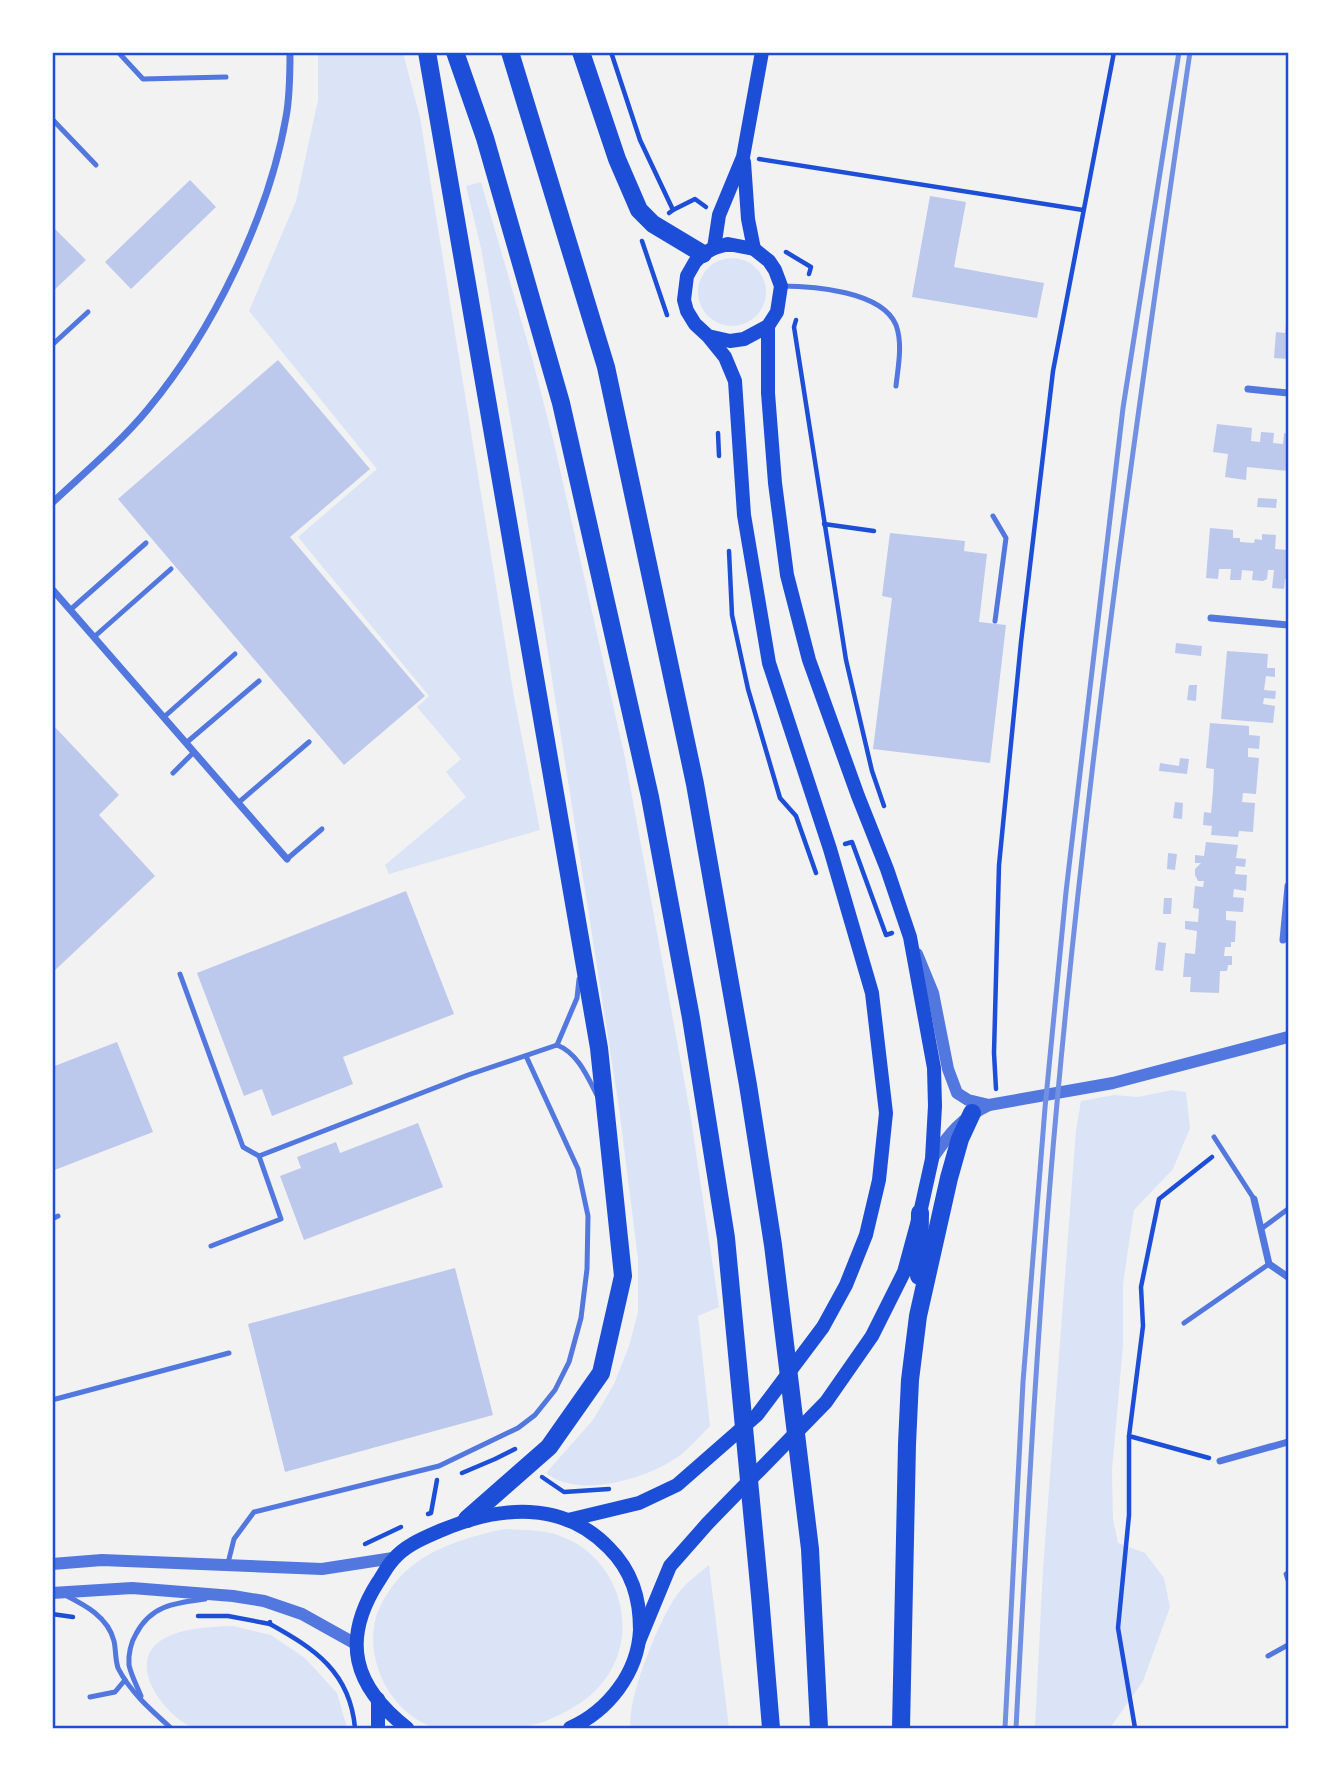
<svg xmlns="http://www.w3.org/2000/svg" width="1341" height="1781" font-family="'Alegreya Sans',sans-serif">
	<rect width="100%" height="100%" fill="#f2f2f2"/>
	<g fill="#dbe4f7">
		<polygon points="318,53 403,53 420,117 514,697 540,830 389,874 385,865 466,797 446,772 461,759 417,707 429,696 298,537 377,469 249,311 296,201 318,100"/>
		<path d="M481,182l50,172 23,89 71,315 65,354 29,195 -21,9 12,110c-9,9 -18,19 -27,27 -31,25 -104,47 -137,20l47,-53 21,-36 15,-38 9,-34v-53l-19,-151 -95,-609 -43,-251 -15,-62z"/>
		<circle cx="732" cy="292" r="34"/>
		<polygon points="1172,1090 1186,1092 1190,1128 1173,1169 1134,1210 1123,1284 1123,1346 1112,1470 1113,1519 1118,1543 1145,1553 1164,1578 1170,1607 1143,1681 1110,1728 1035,1728 1043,1568 1076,1130 1081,1101 1114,1095 1138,1097"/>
		<path d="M504,1529c19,1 40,0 59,8 60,24 80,103 35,151 -14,15 -36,27 -55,34 -34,11 -72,6 -107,6 -46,-13 -75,-72 -58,-117 6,-14 17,-30 28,-40 26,-24 65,-35 98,-42z"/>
		<path d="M709,1565l20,163h-98c-5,-28 30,-114 49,-137 8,-10 20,-18 29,-26z"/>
		<path d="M233,1626l38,9 34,23 32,35 10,35c-40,1 -80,0 -119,0 -11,0 -28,4 -37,-1 -32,-16 -69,-71 -22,-91 21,-9 42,-9 64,-10z"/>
	</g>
	<g fill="#bdc9ec">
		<polygon points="190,180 216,207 131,289 105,262"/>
		<polygon points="930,196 966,202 954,267 1044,283 1037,318 912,297"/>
		<polygon points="52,226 86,260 52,292"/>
		<polygon points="1287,317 1288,317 1288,359 1274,358 1276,332 1285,333"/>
		<polygon points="278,360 370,469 290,537 425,696 344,765 118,499"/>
		<polygon points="1217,424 1252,428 1251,441 1260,442 1261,432 1274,433 1273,443 1283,444 1284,433 1288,434 1288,471 1247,467 1246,480 1225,477 1228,454 1213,452"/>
		<polygon points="1258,498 1277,499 1276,508 1257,507"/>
		<polygon points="1210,528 1233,530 1233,538 1240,538 1240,542 1254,543 1255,539 1262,540 1262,534 1276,535 1275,549 1288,550 1288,579 1285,579 1284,589 1272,588 1274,570 1268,570 1267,579 1263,581 1252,580 1253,571 1242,570 1241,580 1230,580 1231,569 1219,569 1218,579 1206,578"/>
		<polygon points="890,533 965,541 964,551 987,554 979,622 1006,625 990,763 873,749 892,598 882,596"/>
		<polygon points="1176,643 1202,646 1201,656 1175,653"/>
		<polygon points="1227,651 1268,654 1267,668 1275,668 1275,677 1266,676 1264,690 1276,691 1275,699 1264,698 1263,704 1275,706 1273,723 1221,719"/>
		<polygon points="1189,685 1197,685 1196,701 1187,700"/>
		<polygon points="1210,723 1249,726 1249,735 1260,736 1259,749 1248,748 1248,757 1259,758 1256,794 1243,793 1242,802 1255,803 1253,832 1239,831 1238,837 1211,835 1212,826 1203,825 1204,812 1211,813 1213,791 1214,769 1206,768"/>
		<polygon points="52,724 119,795 99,815 155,876 52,973"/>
		<polygon points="1180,758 1189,759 1187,774 1159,771 1160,763 1179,766"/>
		<polygon points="1175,802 1183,803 1182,819 1173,818"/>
		<polygon points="1206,842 1238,845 1236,858 1246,859 1245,867 1236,866 1235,874 1247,875 1246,891 1234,889 1233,897 1244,898 1243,912 1226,911 1226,920 1236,921 1235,942 1231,942 1231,947 1225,947 1224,956 1232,956 1232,965 1228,965 1227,971 1220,971 1219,993 1190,992 1191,977 1183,977 1185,953 1195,954 1197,931 1185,929 1185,921 1198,922 1199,909 1193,908 1195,886 1203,887 1204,881 1198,881 1195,875 1195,869 1201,863 1195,863 1195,855 1204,856"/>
		<polygon points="1168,853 1177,854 1175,870 1167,869"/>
		<polygon points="406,891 454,1014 343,1057 353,1084 272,1116 262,1089 244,1096 197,973"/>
		<polygon points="1164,898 1172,898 1171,914 1163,914"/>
		<polygon points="1158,942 1166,943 1163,971 1155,970"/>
		<polygon points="117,1042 153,1132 52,1171 52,1067"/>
		<polygon points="418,1123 443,1187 304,1240 280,1176 301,1168 297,1157 336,1142 340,1153"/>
		<polygon points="455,1268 493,1415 285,1472 248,1324"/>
	</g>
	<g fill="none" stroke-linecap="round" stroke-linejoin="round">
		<g stroke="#1d4ed8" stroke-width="4.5">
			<polyline points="611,52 640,140 673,210 669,213"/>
			<polyline points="759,159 1083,210"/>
			<polyline points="673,210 695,199 706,207"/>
			<polyline points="642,241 667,315"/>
			<polyline points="786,252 811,267 809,274"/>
			<polyline points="796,320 794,327 846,660 872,771 884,806"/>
			<polyline points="718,433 719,456"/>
			<polyline points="824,524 874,531"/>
			<polyline points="729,551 732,615 748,689 780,798 796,816 816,873"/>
			<polyline points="845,844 852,842 886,935 892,933"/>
			<polyline points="996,1089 994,1053 999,865 1021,642 1053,371 1114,52"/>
			<polyline points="1129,1436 1129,1515 1118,1628 1135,1728"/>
			<polyline points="1209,1458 1129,1436 1143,1326 1141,1287 1159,1199 1212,1157"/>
			<polyline points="462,1473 495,1459 515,1449"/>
			<polyline points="542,1477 564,1492 609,1489"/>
			<polyline points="428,1514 431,1513 437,1480"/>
			<polyline points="365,1544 401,1527"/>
			<polyline points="52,1614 73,1617"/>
			<polyline points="198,1616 228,1616 270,1624"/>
			<path d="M270,1622v2c45,25 80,48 85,104"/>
		</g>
		<g stroke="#5277de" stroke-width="5">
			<polyline points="118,52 143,79 226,77"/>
			<polyline points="52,119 96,165"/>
			<path d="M781,286c32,0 101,5 115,39 7,19 2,42 0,61"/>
			<polyline points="52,345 88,312"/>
			<polyline points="993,516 1006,538 995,621"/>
			<polyline points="70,610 146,543"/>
			<polyline points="94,637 171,569"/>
			<polyline points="164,717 235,654"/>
			<polyline points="186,743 259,681"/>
			<polyline points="173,773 194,752"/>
			<polyline points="238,803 309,742"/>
			<polyline points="287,859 322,829"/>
			<path d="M180,974l63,173 16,9 209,-81 89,-30c21,8 31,33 41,52"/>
			<polyline points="557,1045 577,998 579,979"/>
			<polyline points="1214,1137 1254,1199"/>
			<polyline points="52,1219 58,1216"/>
			<polyline points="1261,1229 1288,1209"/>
			<polyline points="211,1246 281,1219 259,1156"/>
			<polyline points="1184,1323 1269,1264"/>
			<polyline points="52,1400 229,1353"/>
			<polyline points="228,1563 234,1539 254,1512 439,1466 518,1428 535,1415 555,1390 569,1362 581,1318 587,1269 588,1216 578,1169 526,1056"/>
			<polyline points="1288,1573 1286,1574 1288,1580"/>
			<path d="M65,1595c20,10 43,22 49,46 2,9 1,18 4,27 12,24 34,43 53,60"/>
			<polyline points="1268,1656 1288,1645"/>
			<path d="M141,1696c-4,-10 -10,-21 -12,-31 -1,-10 2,-23 7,-31 15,-29 39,-31 69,-35"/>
			<polyline points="90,1697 115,1692 125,1680"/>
		</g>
		<g stroke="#5277de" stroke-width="7">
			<polyline points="1248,389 1288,393"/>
			<path d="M52,503c31,-29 69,-61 96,-94 64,-77 121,-193 138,-292 4,-21 4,-44 4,-65"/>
			<polyline points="52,589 287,859"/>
			<polyline points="1211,618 1288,625"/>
			<polyline points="1283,940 1288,886"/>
			<polyline points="1254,1199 1269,1264 1288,1277"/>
			<polyline points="1220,1461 1288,1442"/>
		</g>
		<g stroke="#5277de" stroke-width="12">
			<polyline points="917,954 933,993 948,1069 957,1093 968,1100 989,1105"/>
			<path d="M932,1159c17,-25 29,-41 57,-54l124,-22 175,-46"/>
			<polyline points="52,1564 102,1560 322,1569 393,1558"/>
			<polyline points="52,1593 132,1588 233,1596 264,1601 302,1614 354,1643"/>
		</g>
		<g stroke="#1d4ed8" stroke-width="14">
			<polyline points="744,162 748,219 754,249"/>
			<polyline points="714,248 719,215 743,157 762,52"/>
			<polyline points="568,1520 639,1503 677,1485 757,1415 823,1327 846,1285 866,1235 879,1180 886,1113 872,993 830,849 769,663 744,515 735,381 725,357 708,336 695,324 687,311 684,300 687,276 695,262 703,254 714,248 728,244 754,249 769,261 775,270 781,286 777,312 768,326 744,339 730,341 708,336"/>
			<polyline points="639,1641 670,1566 707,1524 826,1402 872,1336 904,1272 920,1213 932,1159 935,1106 934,1068 910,937 887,869 858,796 809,660 787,575 775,483 768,393 768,326"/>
			<polyline points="378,1728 378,1699"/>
			<path d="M407,1728c-54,-42 -66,-88 -29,-146 5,-7 9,-16 15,-22 12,-15 33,-23 49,-30 57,-24 121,-30 167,18 23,23 31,50 31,82 -2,43 -32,81 -70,98"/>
		</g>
		<g stroke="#1d4ed8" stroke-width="18">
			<polyline points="427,52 599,1048 623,1276 601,1373 549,1447 467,1519"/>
			<polyline points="455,52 485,138 561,403 650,797 691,1018 726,1238 760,1596 771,1728"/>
			<polyline points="510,52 606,367 695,784 748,1085 773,1245 810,1549 819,1728"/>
			<polyline points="581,52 617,159 639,210 653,224 703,254"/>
			<polyline points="919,1276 920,1213"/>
			<polyline points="901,1728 907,1444 910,1380 918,1316 949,1178 960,1139 972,1113"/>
		</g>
		<g stroke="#7290e2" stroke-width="5">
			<polyline points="1005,1728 1023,1382 1045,1108 1066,892 1123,408 1179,52"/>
			<path d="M1016,1728c11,-208 22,-417 41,-625 32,-352 82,-702 133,-1051"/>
		</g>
	</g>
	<rect width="1341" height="1781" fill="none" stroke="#ffffff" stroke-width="108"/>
	<rect x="54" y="54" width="1233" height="1673" fill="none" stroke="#1d4ed8" stroke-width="2.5"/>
</svg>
